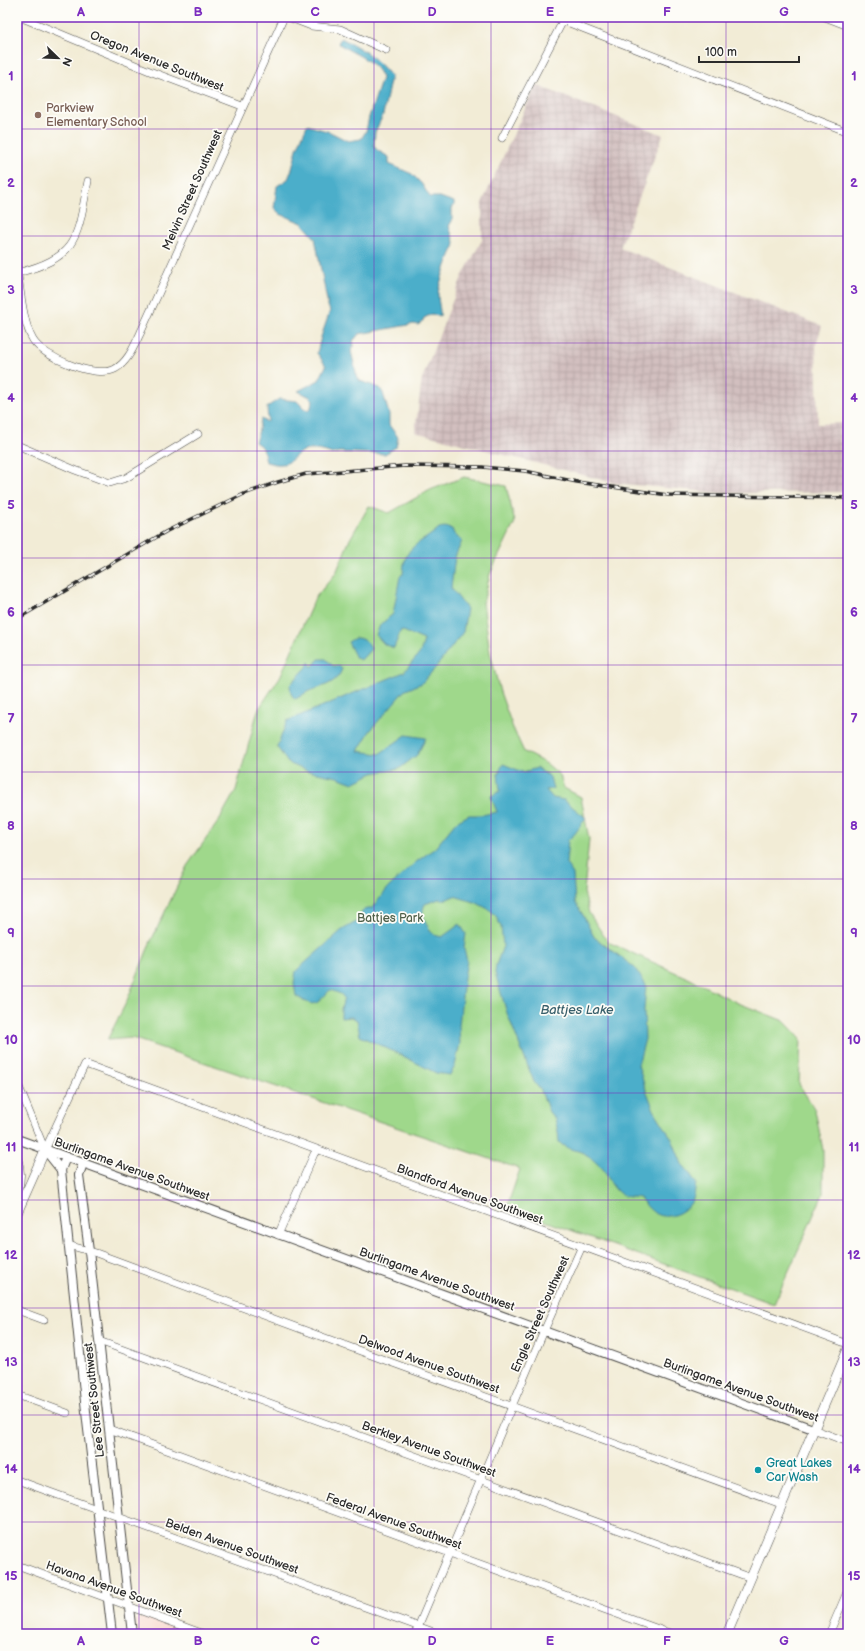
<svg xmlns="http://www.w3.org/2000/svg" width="865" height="1651" font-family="'Balsamiq Sans',sans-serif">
	<defs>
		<pattern id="industrial-grid" width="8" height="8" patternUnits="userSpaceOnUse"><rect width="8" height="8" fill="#d2bfbf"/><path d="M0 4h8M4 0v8" fill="none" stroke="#b4a4a4"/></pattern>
	</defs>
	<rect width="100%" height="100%" fill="#fdfcf7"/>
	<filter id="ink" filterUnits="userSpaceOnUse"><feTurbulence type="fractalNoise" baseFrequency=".025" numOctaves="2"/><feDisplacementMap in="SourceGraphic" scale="8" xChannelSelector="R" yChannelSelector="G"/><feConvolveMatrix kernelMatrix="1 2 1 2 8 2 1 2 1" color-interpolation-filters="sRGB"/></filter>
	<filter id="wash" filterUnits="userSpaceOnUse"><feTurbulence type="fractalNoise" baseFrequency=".012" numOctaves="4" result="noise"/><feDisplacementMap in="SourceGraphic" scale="16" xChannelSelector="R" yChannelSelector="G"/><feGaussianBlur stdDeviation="0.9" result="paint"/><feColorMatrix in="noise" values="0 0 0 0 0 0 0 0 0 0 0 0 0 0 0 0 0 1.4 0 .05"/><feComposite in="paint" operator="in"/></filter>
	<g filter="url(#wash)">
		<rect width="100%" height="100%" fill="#f2ecd6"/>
		<polygon fill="#f7d1c6" points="144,1616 193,1634 137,1634 135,1620"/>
		<polygon fill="url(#industrial-grid)" points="536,85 663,135 620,248 822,326 816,344 818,424 848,423 848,492 719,493 614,483 415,432 422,379 462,277 482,240 482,203"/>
		<polygon fill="#9fd88b" stroke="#65825b" points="464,477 506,486 515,522 490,574 483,603 490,652 500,692 513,728 524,752 547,764 560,775 564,788 581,797 589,839 584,892 589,913 608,942 690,979 738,1003 784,1021 801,1039 799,1084 815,1110 823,1150 823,1194 774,1304 507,1207 520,1169 132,1038 107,1040 126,1003 151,941 187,866 218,822 236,790 258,710 280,677 315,598 336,573 350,539 369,506 389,513 430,490"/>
		<g fill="#4baeca" stroke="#3b6c7a">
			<path d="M341,38c21,11 35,19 50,38l-8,39 -8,17 -1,14 3,4 12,7v7l23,10 9,9 9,14h10l14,5v3l-2,3v13l-3,5 6,19c-5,9 -17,40 -17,50 0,8 3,15 2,22l-8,-3 -8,4 -2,4 -4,3 -4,-1 -55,10 -6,7 1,4 -3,6 6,26 3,4 20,7 3,5 6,21v11l9,12 -2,10 -11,7 -46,-2 -7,2c-9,-4 -23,-6 -31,-2 -7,4 -11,12 -19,12 -5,1 -11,-1 -16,-2l-3,-14 -8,-6 3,-8 3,-15 7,3 -1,-15 12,-8 18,2 8,8 5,1 3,-10 -3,-3 -12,-6 21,-11 7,-14 -9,-13 4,-16 9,-26 -2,-5 -13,-68 -13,-15 -22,-9 -6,-6 3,-22 11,-7 4,-10 5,-20 10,-24 23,7 18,9 13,-2 5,-8 3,-14 13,-39c-8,-20 -29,-23 -44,-35z"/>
			<path d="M445,527l7,2 2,5 8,7 -7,16 -4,31 16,21 -4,23 -26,34 -15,17 -18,8 -34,40 -12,20 21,3 27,-19 20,3 -9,17 -18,14 -26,4 -20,10 -16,-6 -30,-6 -19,-8 -11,-16 10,-26 117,-49 16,-19 4,-13 -23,-10 -7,18 -10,-4 -8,-9 4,-10 13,-11 7,-38 3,-2c1,-31 18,-29 36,-46z"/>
			<path d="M355,638c9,0 12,3 16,11l-10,11 -5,-2 -8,-16z"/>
			<path d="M319,659h7l7,7h6l3,3c-5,15 -19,17 -33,22 -5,2 -8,6 -14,8l-4,-5 -1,-9 17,-18 2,-5 3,5z"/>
			<path d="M503,764l20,8 14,-4 13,9 3,12 -7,1 7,8 11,2 22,18c-6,7 -10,17 -18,22l-2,24 7,10 2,28 8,13 11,22 40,30 12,18 -2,25 1,29 -7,26 7,22 9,23 18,29 10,25 7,8 7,11c-1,5 -1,11 -3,16 -6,14 -28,23 -40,13 -5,-4 -9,-9 -13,-14 -4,-1 -13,-1 -16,-2 -11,-5 -15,-18 -21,-27 -1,-1 -14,-13 -16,-14 -9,-6 -21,-5 -28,-13l-1,-10 -3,-13 -6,-7 -8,-21 -7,-9 -27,-69 -12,-40 1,-8 7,-19 -2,-19 -5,-11 -6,-6 -13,-7 -23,-7 -9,4 -6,-1 -14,5c-6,12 2,22 9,31l8,2 18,-13 6,10 -2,14 3,13 -3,17 -5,48 1,17 -5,23 -5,9 -14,-2 -33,-17 -43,-20 -3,-16 -6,-3 -10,1v-9l3,-11 -3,-4 -11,-4c-15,16 -15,18 -34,6l-2,-13 2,-12 46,-41 16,-9 5,-11 9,-2 17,-21 27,-25 19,-14 21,-26 13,-7h13l15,-3 -6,-16 9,-5 -2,-17z"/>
		</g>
	</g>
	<g filter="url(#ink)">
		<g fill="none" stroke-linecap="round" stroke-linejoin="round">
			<defs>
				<g id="minor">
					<polyline points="20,17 152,72 242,106"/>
					<polyline points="288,17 311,26 340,29 386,50"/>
					<polyline points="554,17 848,132"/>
					<polyline points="825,17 848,26"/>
					<polyline points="502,138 565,17"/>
					<path d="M17,268c3,19 6,56 16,72 11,18 63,39 82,29 13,-7 19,-23 25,-35l144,-317"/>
					<path d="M17,273c62,-16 60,-35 71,-92"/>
					<polyline points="17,445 75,470 110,483 126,478 198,434"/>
					<polyline points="17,1082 45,1150"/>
					<polyline points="45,1150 85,1064 848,1344"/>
					<polyline points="278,1235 314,1154 317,1150"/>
					<polyline points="68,1245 96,1253 390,1362 781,1504"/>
					<polyline points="17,1310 44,1320"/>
					<polyline points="99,1341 751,1578"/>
					<polyline points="17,1395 67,1413"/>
					<polyline points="109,1429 672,1634"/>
					<polyline points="813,1429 848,1442"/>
					<polyline points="17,1480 439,1634"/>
					<polyline points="17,1565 204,1634"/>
					<polyline points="415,1634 544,1331 582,1246"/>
					<polyline points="829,1634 848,1590"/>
				</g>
				<g id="tertiary">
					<polyline points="17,1139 813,1429"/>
					<polyline points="45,1150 61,1170"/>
					<polyline points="66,1157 61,1170 87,1421 112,1634"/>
					<polyline points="83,1164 79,1175 89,1251 132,1634"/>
				</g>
				<g id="secondary">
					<path d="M17,1160c4,11 3,21 0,32"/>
					<polyline points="17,1213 45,1150"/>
					<polyline points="727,1634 848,1349"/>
				</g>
			</defs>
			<use href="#minor" stroke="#494845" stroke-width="8"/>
			<use href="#tertiary" stroke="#494845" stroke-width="10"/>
			<use href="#secondary" stroke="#494845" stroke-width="10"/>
			<use href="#minor" stroke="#fff" stroke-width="7"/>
			<use href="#tertiary" stroke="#fff" stroke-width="8"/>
			<use href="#secondary" stroke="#fff" stroke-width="9"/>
			<defs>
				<polyline id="rail" points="17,619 167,531 244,494 278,482 306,474 405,466 482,467 525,471 577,482 668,495 848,498"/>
			</defs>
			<use href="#rail" stroke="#2b2b2b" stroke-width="3.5"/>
			<use href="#rail" stroke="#fdfcf7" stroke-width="2" stroke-dasharray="6" stroke-linecap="butt"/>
		</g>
	</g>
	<path fill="none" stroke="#7b2cbf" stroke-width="1" stroke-opacity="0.55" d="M139,17v1617M257,17v1617M374,17v1617M491,17v1617M608,17v1617M726,17v1617M17,129h831M17,236h831M17,343h831M17,451h831M17,558h831M17,665h831M17,772h831M17,879h831M17,986h831M17,1093h831M17,1200h831M17,1308h831M17,1415h831M17,1522h831"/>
	<circle fill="#8d6e63" stroke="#fdfcf7" stroke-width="1.5" cx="38" cy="115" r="4"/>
	<circle fill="#0f9aa8" stroke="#fdfcf7" stroke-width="1.5" cx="758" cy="1470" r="4"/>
	<g text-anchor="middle" stroke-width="3.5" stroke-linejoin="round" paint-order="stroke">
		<g font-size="12" fill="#2b2b2b" stroke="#fdfcf7">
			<text transform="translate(157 61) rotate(22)" y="4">Oregon Avenue Southwest</text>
			<text transform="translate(192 190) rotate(-66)" y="4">Melvin Street Southwest</text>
			<text transform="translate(132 1169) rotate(20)" y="4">Burlingame Avenue Southwest</text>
			<text transform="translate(470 1194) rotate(20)" y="4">Blandford Avenue Southwest</text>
			<text transform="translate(437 1279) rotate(20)" y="4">Burlingame Avenue Southwest</text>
			<text transform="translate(540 1314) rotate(-66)" y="4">Engle Street Southwest</text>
			<text transform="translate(429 1364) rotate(20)" y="4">Delwood Avenue Southwest</text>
			<text transform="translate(741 1390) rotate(20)" y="4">Burlingame Avenue Southwest</text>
			<text transform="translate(94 1400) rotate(-96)" y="4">Lee Street Southwest</text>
			<text transform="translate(429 1449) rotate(20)" y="4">Berkley Avenue Southwest</text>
			<text transform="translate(394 1521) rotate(20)" y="4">Federal Avenue Southwest</text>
			<text transform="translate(232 1546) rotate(20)" y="4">Belden Avenue Southwest</text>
			<text transform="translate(114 1589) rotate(20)" y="4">Havana Avenue Southwest</text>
		</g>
		<g font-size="12" fill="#785e54" stroke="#fdfcf7" text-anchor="start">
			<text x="46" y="112">Parkview<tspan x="46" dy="14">Elementary School</tspan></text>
		</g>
		<g font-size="12" fill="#4e5f48" stroke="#fdfcf7">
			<text x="390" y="922">Battjes Park</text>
		</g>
		<g font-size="12" fill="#0d838f" stroke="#fdfcf7" text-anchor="start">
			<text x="766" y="1467">Great Lakes<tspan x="766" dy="14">Car Wash</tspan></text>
		</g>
		<g font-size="13" font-style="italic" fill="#385f6b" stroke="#fdfcf7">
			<text x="577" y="1014">Battjes Lake</text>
		</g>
	</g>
	<rect width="865" height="1651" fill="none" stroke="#fdfcf7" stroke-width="44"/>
	<g transform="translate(58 58) rotate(113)" stroke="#fdfcf7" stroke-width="3" paint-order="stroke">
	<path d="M0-3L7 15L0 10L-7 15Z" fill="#2b2b2b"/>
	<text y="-6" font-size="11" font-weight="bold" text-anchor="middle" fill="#2b2b2b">N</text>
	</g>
	<path d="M699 56v6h100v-6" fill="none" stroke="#2b2b2b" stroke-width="2"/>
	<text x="705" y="56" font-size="12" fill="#2b2b2b" stroke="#fdfcf7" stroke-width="3" paint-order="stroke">100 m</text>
	<rect x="22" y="22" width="821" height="1607" fill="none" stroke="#7b2cbf" stroke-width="1.5"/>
	<g font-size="13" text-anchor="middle" font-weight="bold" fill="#7b2cbf">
		<text x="81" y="16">A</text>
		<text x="198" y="16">B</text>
		<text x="315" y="16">C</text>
		<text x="432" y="16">D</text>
		<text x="550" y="16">E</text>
		<text x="667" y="16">F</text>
		<text x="784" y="16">G</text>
		<text x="11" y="80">1</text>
		<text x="854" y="80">1</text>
		<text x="11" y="187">2</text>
		<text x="854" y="187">2</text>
		<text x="11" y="294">3</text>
		<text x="854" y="294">3</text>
		<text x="11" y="402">4</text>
		<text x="854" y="402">4</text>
		<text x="11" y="509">5</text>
		<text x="854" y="509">5</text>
		<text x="11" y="616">6</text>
		<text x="854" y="616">6</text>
		<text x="11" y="723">7</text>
		<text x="854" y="723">7</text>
		<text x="11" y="830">8</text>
		<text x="854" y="830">8</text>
		<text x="11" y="937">9</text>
		<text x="854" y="937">9</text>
		<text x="11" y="1044">10</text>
		<text x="854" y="1044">10</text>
		<text x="11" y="1151">11</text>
		<text x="854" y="1151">11</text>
		<text x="11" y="1259">12</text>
		<text x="854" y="1259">12</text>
		<text x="11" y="1366">13</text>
		<text x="854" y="1366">13</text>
		<text x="11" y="1473">14</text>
		<text x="854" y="1473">14</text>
		<text x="11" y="1580">15</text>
		<text x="854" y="1580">15</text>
		<text x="81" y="1645">A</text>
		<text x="198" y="1645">B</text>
		<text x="315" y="1645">C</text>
		<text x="432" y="1645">D</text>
		<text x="550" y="1645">E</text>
		<text x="667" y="1645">F</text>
		<text x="784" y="1645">G</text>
	</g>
</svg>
